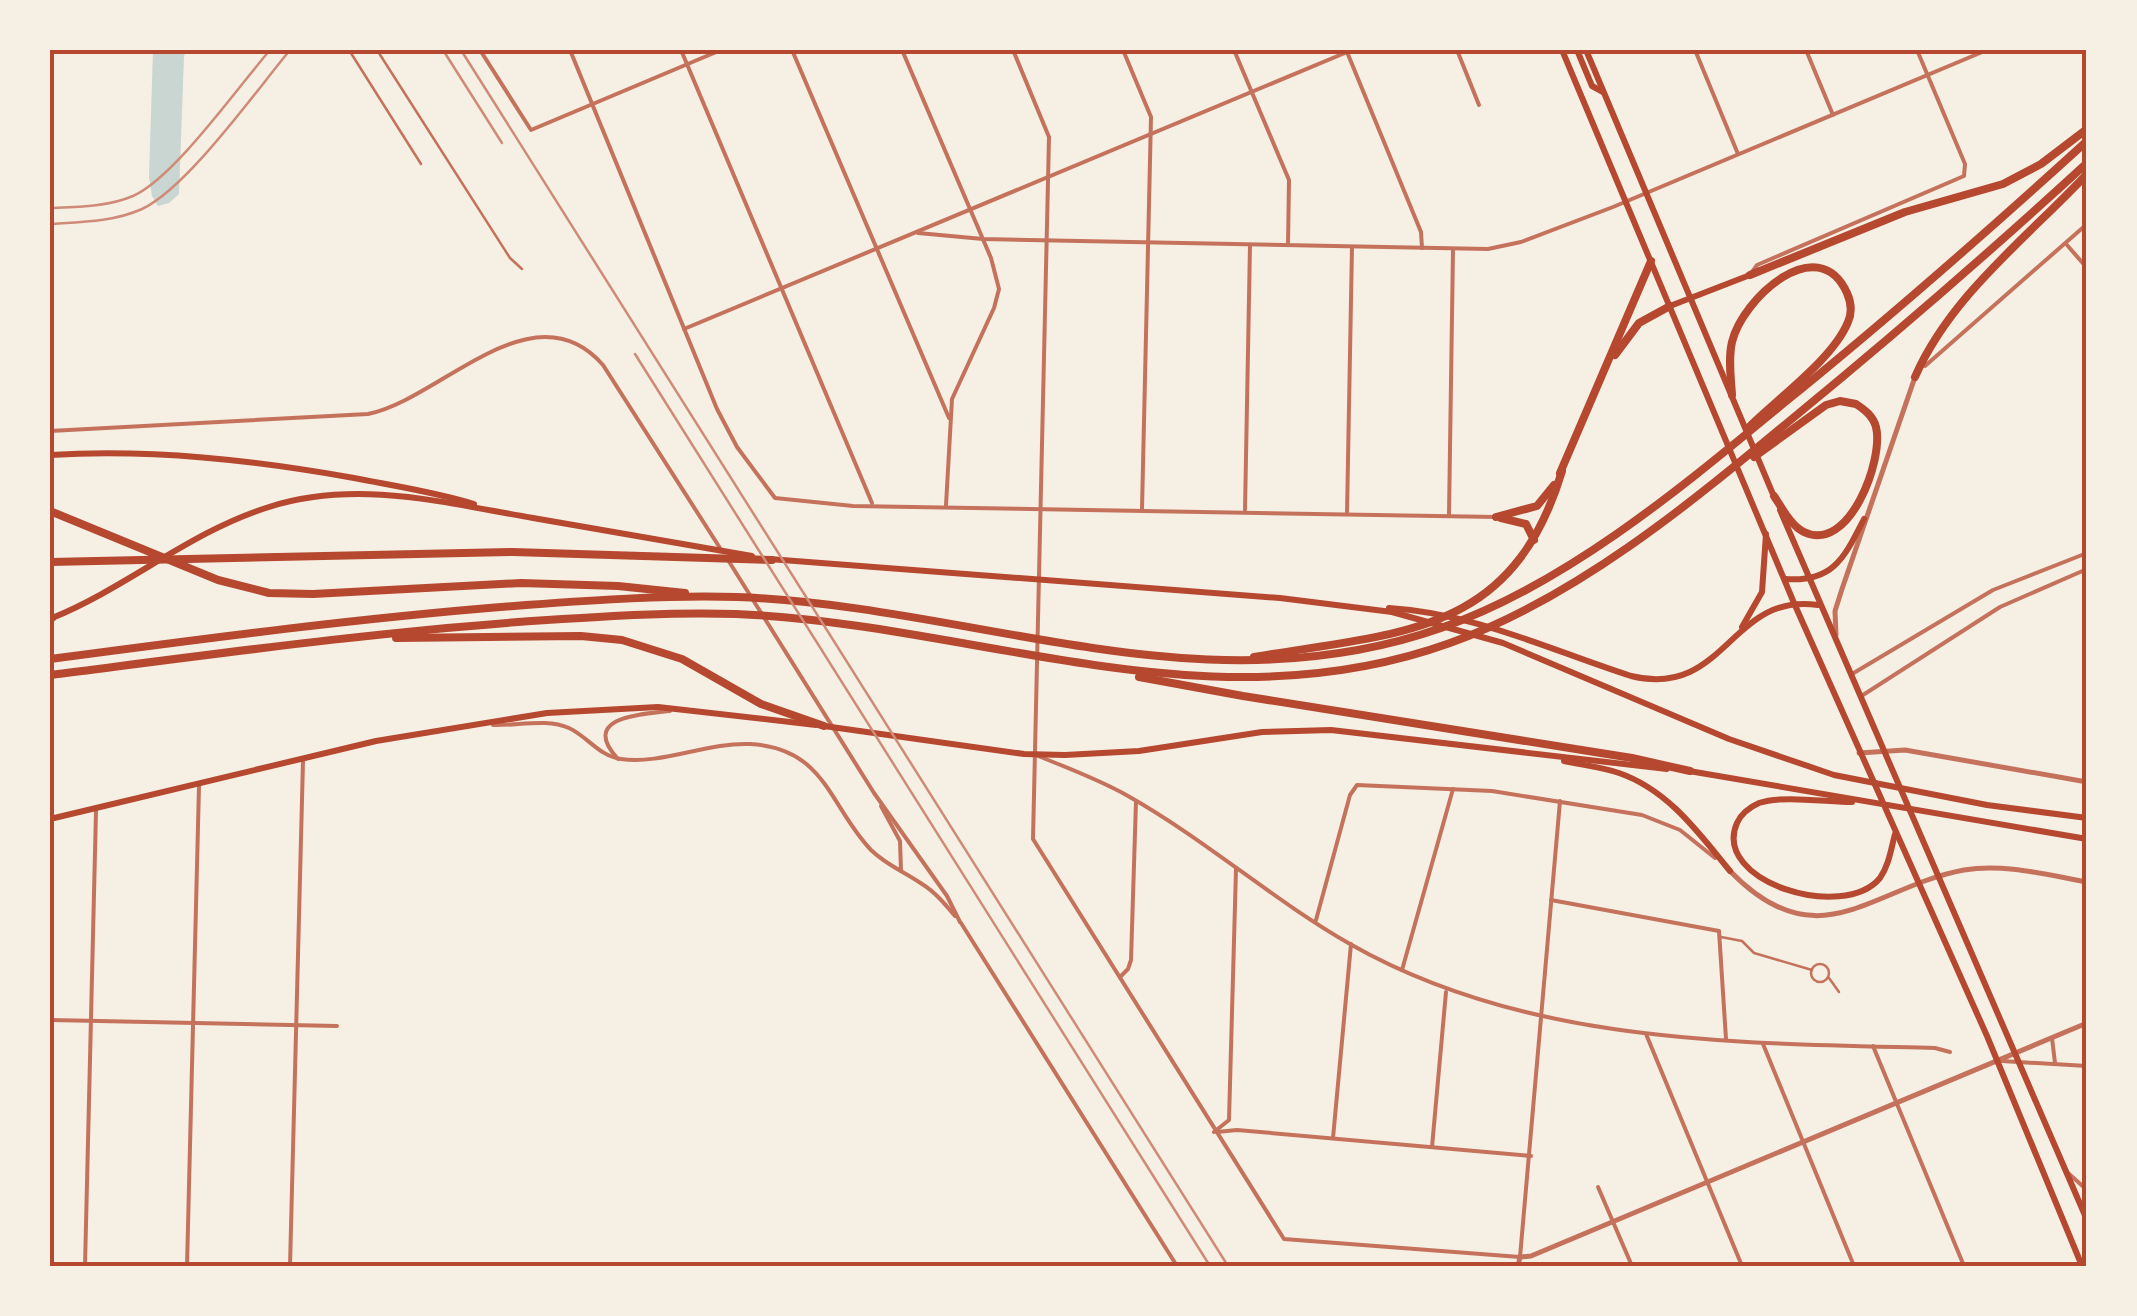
<svg xmlns="http://www.w3.org/2000/svg" width="2137" height="1316" font-family="'Fira Sans Condensed',sans-serif">
	<rect width="100%" height="100%" fill="#f6efe4"/>
	<polygon fill="#c9d6d2" points="153,50 187,50 184,56 179,194 169,203 158,206 152,196 149,177"/>
	<g fill="none" stroke-linecap="round" stroke-linejoin="round">
		<g stroke="#c5725c" stroke-width="2.5">
			<polyline points="349,50 421,164"/>
			<polyline points="377,50 510,258 522,269"/>
			<polyline points="1721,937 1742,941 1754,953 1812,970"/>
			<circle cx="1820" cy="973" r="9"/>
			<polyline points="1829,978 1839,992"/>
		</g>
		<g stroke="#c5725c" stroke-width="4">
			<polyline points="480,50 531,130 721,50"/>
			<polyline points="570,50 717,409 737,447 775,498 853,506 1496,517"/>
			<polyline points="681,50 872,503"/>
			<polyline points="792,50 949,418"/>
			<polyline points="902,50 991,258 999,289 994,308 952,399 946,505"/>
			<polyline points="1013,50 1049,137 1033,839 1284,1239 1520,1257 1560,801"/>
			<polyline points="1123,50 1151,117 1142,509"/>
			<polyline points="1234,50 1289,180 1288,245"/>
			<polyline points="1457,50 1479,105"/>
			<polyline points="1695,50 1738,154"/>
			<polyline points="1806,50 1833,115"/>
			<polyline points="1347,52 1421,232 1422,248"/>
			<polyline points="918,233 983,239 1488,249 1521,242 1613,207 1987,50"/>
			<polyline points="2067,245 2087,268"/>
			<polyline points="1752,272 1757,265 1964,176 1965,164 1917,50"/>
			<polyline points="684,329 1352,50"/>
			<polyline points="1925,366 2087,224"/>
			<path d="M50,431l318,-17c72,-14 165,-129 235,-49l117,183"/>
			<polyline points="1245,510 1250,245"/>
			<polyline points="1347,513 1352,247"/>
			<polyline points="1449,515 1453,250"/>
			<polyline points="728,560 874,793 947,896 960,922"/>
			<polyline points="1852,674 1993,590 2087,553"/>
			<polyline points="1863,695 2000,607 2087,569"/>
			<path d="M493,725c24,1 54,-7 76,3 19,9 30,28 52,31 40,6 87,-17 129,-15 76,4 79,62 121,106 15,15 34,22 51,34 13,8 23,20 33,32"/>
			<path d="M1038,756c30,12 62,24 90,40 78,44 145,104 222,148 177,101 387,99 585,104l15,4"/>
			<path d="M618,759c-40,-43 26,-45 52,-48"/>
			<polyline points="881,806 900,841 901,871"/>
			<polyline points="1551,900 1719,931 1726,1039"/>
			<polyline points="1316,920 1350,795 1357,785 1492,791 1642,815 1680,830 1715,858"/>
			<polyline points="961,923 1177,1266"/>
			<polyline points="1402,970 1453,789"/>
			<polyline points="1120,977 1128,969 1131,960 1136,801"/>
			<polyline points="50,1020 337,1026"/>
			<polyline points="1646,1034 1742,1266"/>
			<polyline points="2052,1038 2055,1063"/>
			<polyline points="1763,1044 1854,1266"/>
			<polyline points="1873,1046 1964,1266"/>
			<polyline points="2002,1061 2087,1066"/>
			<polyline points="1214,1132 1229,1120 1236,869"/>
			<polyline points="1217,1132 1237,1130 1531,1156"/>
			<polyline points="1333,1138 1351,944"/>
			<polyline points="1432,1147 1446,992"/>
			<polyline points="2068,1173 2087,1190"/>
			<polyline points="1598,1187 1632,1266"/>
			<polyline points="85,1266 96,811"/>
			<polyline points="187,1266 199,786"/>
			<polyline points="290,1266 303,761"/>
		</g>
		<g stroke="#c5725c" stroke-width="5">
			<polyline points="1836,635 1835,611 1842,589 1915,377"/>
			<polyline points="1859,753 1905,750 2087,782"/>
			<path d="M1730,871c89,92 142,16 234,-1 40,-7 83,5 123,12"/>
			<polyline points="1518,1266 1520,1257 1531,1256 2087,1023"/>
		</g>
		<g stroke="#b5482f" stroke-width="6">
			<polyline points="1562,50 1794,603 1987,1036 2082,1266"/>
			<polyline points="1577,50 1592,86 1603,92"/>
			<polyline points="1586,50 1775,499"/>
			<polyline points="1670,306 1750,275"/>
			<polyline points="1780,510 2087,1220"/>
			<path d="M1785,579c49,4 60,-23 79,-60"/>
			<polyline points="50,819 376,741 547,713 658,707 816,725"/>
		</g>
		<g stroke="#b5482f" stroke-width="6">
			<path d="M50,455c103,-6 203,5 304,23 41,8 81,14 120,26"/>
			<polyline points="769,559 1280,598 1392,612 1503,643 1729,739 1834,775 1987,805 2087,818"/>
			<path d="M1389,608c85,5 161,42 242,68 95,23 99,-84 187,-71"/>
			<path d="M52,618c76,-31 139,-87 217,-111 88,-28 176,-4 264,11 73,13 146,26 219,38"/>
			<polyline points="1742,627 1762,592 1766,534"/>
			<polyline points="824,726 1024,754 1065,755 1139,751 1262,732 1331,730 1667,769"/>
			<path d="M1564,761c18,4 37,6 55,12 49,17 79,59 111,98"/>
			<polyline points="1689,771 2087,839"/>
			<path d="M1852,802c-25,0 -70,-7 -93,1 -9,4 -18,11 -22,20 -26,59 107,99 143,55 9,-13 11,-29 15,-44"/>
		</g>
		<g stroke="#b5482f" stroke-width="8">
			<polyline points="1750,275 1905,212 2003,184 2041,164 2087,129"/>
			<polyline points="1615,355 1639,323 1670,306"/>
			<path d="M1915,377c36,-82 112,-139 172,-203"/>
			<path d="M1732,395c-1,-17 -4,-36 0,-53 10,-43 86,-113 115,-49 4,9 5,20 1,29 -15,37 -70,76 -99,105"/>
			<path d="M1754,457l72,-52 14,-4 16,3c9,6 17,12 20,23 8,33 -27,127 -72,105 -13,-6 -22,-24 -30,-36"/>
			<polyline points="1560,473 1651,261"/>
			<polyline points="50,511 218,580 269,593 313,594 521,583 618,586 685,593"/>
			<polyline points="1496,517 1537,506 1554,485"/>
			<polyline points="1501,518 1526,524 1534,540"/>
			<polyline points="50,562 513,552 772,560"/>
			<polyline points="50,619 52,618"/>
			<polyline points="396,638 581,636 622,640 682,659 761,704 824,726"/>
			<path d="M1254,657c146,-25 258,-20 308,-186"/>
			<path d="M50,659c158,-21 317,-42 476,-54 70,-5 141,-10 211,-8 239,9 465,115 704,31 126,-44 241,-141 343,-225 104,-84 204,-172 303,-262"/>
			<path d="M50,675c165,-21 331,-44 497,-55 63,-4 126,-8 189,-6 242,10 473,116 714,29 126,-45 241,-140 343,-225 100,-82 198,-167 294,-255"/>
			<polyline points="1139,677 1243,696 1632,758 1690,771"/>
		</g>
		<g stroke="#cf8b77" stroke-width="2.5">
			<path d="M50,208c28,-1 57,-1 83,-12 41,-18 105,-109 137,-146"/>
			<path d="M50,224c31,-2 63,-2 92,-15 45,-21 114,-118 148,-159"/>
		</g>
		<g stroke="#cf8b77" stroke-width="2.5">
			<polyline points="443,50 502,143"/>
			<polyline points="461,50 1228,1266"/>
			<polyline points="635,354 1210,1266"/>
		</g>
	</g>
	<rect width="2137" height="1316" fill="none" stroke="#f6efe4" stroke-width="105"/>
	<rect x="52" y="52" width="2032" height="1212" fill="none" stroke="#b5482f" stroke-width="4"/>
</svg>
